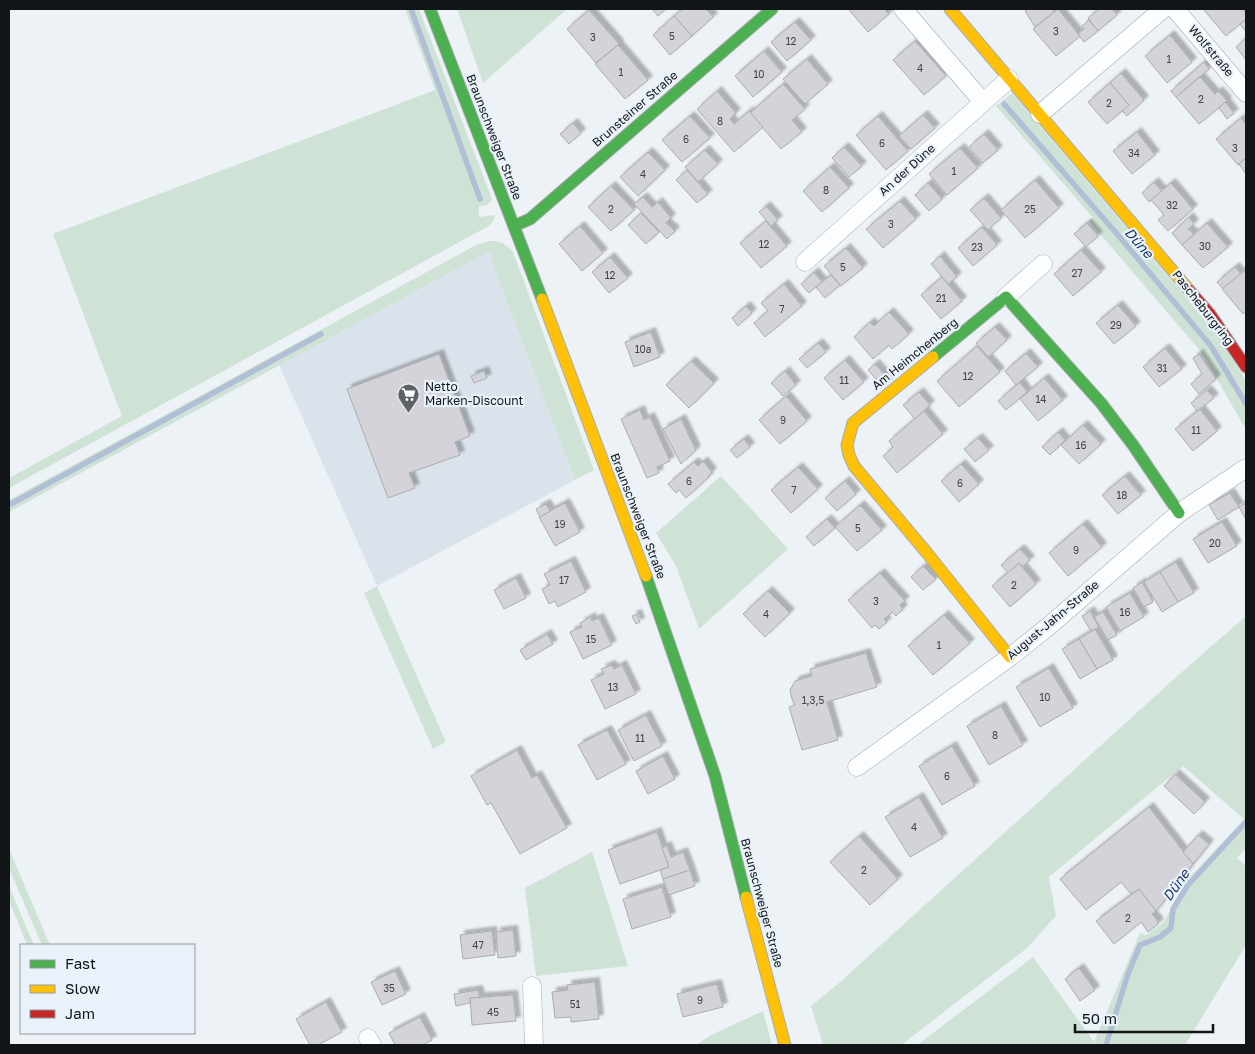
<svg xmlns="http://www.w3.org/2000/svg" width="1255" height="1054" font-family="'Golos Text',sans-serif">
	<defs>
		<filter id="shadow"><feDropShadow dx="4.5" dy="-4.5" stdDeviation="1" flood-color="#0004"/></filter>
	</defs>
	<rect width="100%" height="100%" fill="#edf2f6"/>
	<polygon fill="#dae3ec" points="490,251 492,263 575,480 377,586 279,365"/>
	<g fill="#cee3d6">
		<polygon points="405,9 419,9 492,199 487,205 479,206 479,217 495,215 493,222 487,227 9,488 9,478 122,416 53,234 435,90"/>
		<polygon points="457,9 567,9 483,83"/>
		<polygon points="1012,93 1216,333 1246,381 1246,430 1202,353 1089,221 1093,218 996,106"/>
		<path d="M489,241c12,0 16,2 24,11l81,218 -19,10 -83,-217 -2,-12 -481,261v-12l467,-255z"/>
		<polygon points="721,476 788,549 699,629 676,566 656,533"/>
		<polygon points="377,586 446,742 433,749 364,593"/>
		<polygon points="1246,616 1246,848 1237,858 1246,866 1246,945 1185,1045 917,1045 1033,957 1094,1042 1140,933 1146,935 1164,922 1185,882 1244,819 1183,766 1049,877 1056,916 1027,948 901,1045 823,1045 811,1006 839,983 1174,679"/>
		<polygon points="9,849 50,945 42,945 11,873 9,867"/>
		<polygon points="592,852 628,966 536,976 525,888"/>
		<polygon points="9,886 33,943 34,945 27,945 9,900"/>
		<polygon points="763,1011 772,1045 696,1045 711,1035"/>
	</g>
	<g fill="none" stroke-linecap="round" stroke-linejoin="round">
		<g stroke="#b0bfd6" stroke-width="5.5">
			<polyline points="411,9 480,199"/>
			<polyline points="1004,104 1118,235 1211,346 1246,404"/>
			<polyline points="9,505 321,334"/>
			<polyline points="1106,1045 1128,974 1140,945 1160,937 1171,928 1173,909 1188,885 1246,822"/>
		</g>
	</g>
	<g fill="#d4d3da" stroke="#aaacae" filter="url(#shadow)">
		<polygon points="652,9 666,9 658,16"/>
		<polygon points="683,9 706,9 713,17 692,36 674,16"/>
		<polygon points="850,9 884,9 889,14 868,32 849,10"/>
		<polygon points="1028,9 1052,9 1054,12 1035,27 1025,11"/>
		<polygon points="1058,9 1080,36 1056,56 1033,29"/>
		<polygon points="1099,9 1112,9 1117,15 1098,31 1088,18"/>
		<polygon points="1203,9 1243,9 1246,13 1246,19 1226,36"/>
		<polygon points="589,10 619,44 596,63 567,29"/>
		<polygon points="674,16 692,36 670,55 653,35"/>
		<polygon points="1246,19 1246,32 1240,24"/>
		<polygon points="1089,20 1098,31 1084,42 1078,34 1084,29 1082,26"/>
		<polygon points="795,22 811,40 787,61 771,42"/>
		<polygon points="1170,35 1192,62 1167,83 1145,56"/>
		<polygon points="1246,38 1246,60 1236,47"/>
		<polygon points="915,41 946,76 924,95 893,60"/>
		<polygon points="618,45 648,80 625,99 595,64"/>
		<polygon points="764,51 782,72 753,97 735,76"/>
		<polygon points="807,59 828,84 805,104 783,79"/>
		<polygon points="1204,62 1209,69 1176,97 1171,91"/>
		<polygon points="1121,73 1144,100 1127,116 1122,111 1129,105 1110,83"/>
		<polygon points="1200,77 1215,94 1218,91 1227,101 1199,124 1176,97"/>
		<polygon points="1110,83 1129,105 1107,124 1088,102"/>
		<polygon points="783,84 805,109 792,120 802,132 781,149 750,113"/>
		<polygon points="717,91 736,113 730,119 734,124 749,111 763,127 734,152 697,109"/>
		<polygon points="1225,102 1234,113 1227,119 1219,108"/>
		<polygon points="923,115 935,128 911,149 899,136"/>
		<polygon points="690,116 710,138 682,162 662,140"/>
		<polygon points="878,116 908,151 886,170 856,135"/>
		<polygon points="1241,118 1246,125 1246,158 1238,165 1216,139"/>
		<polygon points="573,123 581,133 569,144 560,134"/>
		<polygon points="1137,132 1155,155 1132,174 1113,151"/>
		<polygon points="984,134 998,150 983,163 969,147"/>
		<polygon points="844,147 862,166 849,177 832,158"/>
		<polygon points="960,148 978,168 947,195 929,174"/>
		<polygon points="705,150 718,164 698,182 685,167"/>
		<polygon points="648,152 665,170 638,196 620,177"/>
		<polygon points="1246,158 1246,174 1239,164"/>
		<polygon points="830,167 849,188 822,212 803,191"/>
		<polygon points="687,170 708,194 697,203 676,180"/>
		<polygon points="1035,180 1059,208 1025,238 1001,210"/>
		<polygon points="1154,182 1162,191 1149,202 1142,193"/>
		<polygon points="928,183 942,199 929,211 915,195"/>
		<polygon points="1171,183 1193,209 1168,231 1158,220 1164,215 1151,200"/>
		<polygon points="611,186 634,210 611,231 588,207"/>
		<polygon points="643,197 652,207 658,202 671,218 666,223 675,231 667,239 634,204"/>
		<polygon points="984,198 1001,218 988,230 970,210"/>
		<polygon points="900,201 916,219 883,248 866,229"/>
		<polygon points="766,206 778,220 771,226 759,212"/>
		<polygon points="641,213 659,232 646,244 628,225"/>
		<polygon points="1189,217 1194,224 1188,229 1194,234 1182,245 1172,233"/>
		<polygon points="766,221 787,246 761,268 740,243"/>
		<polygon points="1087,223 1098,236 1086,247 1074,234"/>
		<polygon points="1207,223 1228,247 1203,268 1182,245"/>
		<polygon points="580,226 603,253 582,271 559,244"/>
		<polygon points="982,227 997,245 973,266 958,248"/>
		<polygon points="846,248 863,268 841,286 824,266"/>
		<polygon points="1081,250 1101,272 1073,296 1054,274"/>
		<polygon points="940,256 957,277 948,284 931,264"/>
		<polygon points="610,257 628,278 609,293 592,272"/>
		<polygon points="1235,267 1241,274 1223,289 1217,282"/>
		<polygon points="1244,271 1246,274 1246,311 1243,314 1222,289"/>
		<polygon points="814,272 822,282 809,293 801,284"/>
		<polygon points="831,275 840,285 825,298 816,287"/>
		<polygon points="942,277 962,301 941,319 921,295"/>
		<polygon points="784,284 802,306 765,337 754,323 768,311 761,303"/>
		<polygon points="1118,305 1136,326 1114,344 1096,323"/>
		<polygon points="746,306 752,313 738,326 732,318"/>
		<polygon points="889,312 909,334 892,349 889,345 873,359 854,337 870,322 874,326"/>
		<polygon points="995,327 1007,340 988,357 976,343"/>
		<polygon points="651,332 660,357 634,367 625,342"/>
		<polygon points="818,343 826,352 807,368 799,359"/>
		<polygon points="977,346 1000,372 959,407 937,381"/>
		<polygon points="1165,348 1182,369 1159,387 1143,367"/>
		<polygon points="1026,353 1038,367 1016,385 1005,371"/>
		<polygon points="439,354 470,436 455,442 460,455 409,473 415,488 388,498 347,389"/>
		<polygon points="1199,354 1216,379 1199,394 1191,384 1202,374 1193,358"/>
		<polygon points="845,360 864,382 843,400 824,378"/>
		<polygon points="691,361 714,383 689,408 666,385"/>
		<polygon points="875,364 890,381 883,387 868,370"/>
		<polygon points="484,371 487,378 474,383 471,376"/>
		<polygon points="785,371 796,385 783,396 771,383"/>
		<polygon points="1044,378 1063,400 1038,421 1020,399"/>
		<polygon points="1020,382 1027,392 1006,410 998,401"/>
		<polygon points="1207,390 1214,398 1197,411 1191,403"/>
		<polygon points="919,392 930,405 915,419 903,405"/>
		<polygon points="786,396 807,421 780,444 759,420"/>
		<polygon points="1200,409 1217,431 1193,451 1175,429"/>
		<polygon points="640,410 644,420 650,417 670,461 657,467 659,473 647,478 621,419"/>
		<polygon points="924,411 943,434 897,473 883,456 893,447 889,441"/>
		<polygon points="681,419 696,450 681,464 663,429"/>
		<polygon points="1083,425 1101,444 1079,464 1061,445"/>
		<polygon points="1058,432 1065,440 1050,455 1042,447"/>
		<polygon points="978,438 989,450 975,462 964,449"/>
		<polygon points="744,439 750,447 737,458 730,450"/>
		<polygon points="703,461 712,472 708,476 709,477 686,498 679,490 676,493 668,484 694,462 698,466"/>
		<polygon points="961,464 979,484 959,502 941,481"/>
		<polygon points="798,467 818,489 791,513 771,490"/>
		<polygon points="1125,476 1141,495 1118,514 1102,495"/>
		<polygon points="845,481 856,494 837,511 825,498"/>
		<polygon points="1230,493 1239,507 1218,520 1209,505"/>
		<polygon points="565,503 580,532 555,546 539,517"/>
		<polygon points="1246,503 1246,520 1239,507"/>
		<polygon points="546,504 550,511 540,517 536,509"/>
		<polygon points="860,505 882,530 857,551 835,527"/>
		<polygon points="827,519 835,528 814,546 806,537"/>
		<polygon points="1222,522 1237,546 1208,563 1193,539"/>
		<polygon points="1083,524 1102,547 1068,576 1049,553"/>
		<polygon points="1020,549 1030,560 1022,567 1019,563 1008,573 1001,565"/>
		<polygon points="571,561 586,592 558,607 555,601 549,604 542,589 550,585 544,574"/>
		<polygon points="1176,562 1194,593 1178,602 1160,572"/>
		<polygon points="1019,563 1036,584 1010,607 992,586"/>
		<polygon points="923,566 936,579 923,590 911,577"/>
		<polygon points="1160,572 1178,602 1162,612 1144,582"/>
		<polygon points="880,573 905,601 900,605 903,609 896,616 892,612 884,619 887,622 879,629 875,625 872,628 848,600"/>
		<polygon points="516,578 526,598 504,609 494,590"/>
		<polygon points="1142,582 1153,602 1144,607 1133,588"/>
		<polygon points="768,591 790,613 765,637 743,614"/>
		<polygon points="1130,593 1144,617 1120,631 1106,607"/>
		<polygon points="1090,611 1099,627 1091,631 1082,616"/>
		<polygon points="1103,612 1117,635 1108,640 1094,617"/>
		<polygon points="637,614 640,622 636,624 632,616"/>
		<polygon points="944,615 970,643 933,675 908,646"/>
		<polygon points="591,617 592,621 599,618 612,645 583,659 570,632 582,627 580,623"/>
		<polygon points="1095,629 1113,660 1097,669 1079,639"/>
		<polygon points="547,634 553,644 526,660 520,650"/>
		<polygon points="1079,639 1097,669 1080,679 1062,649"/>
		<polygon points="866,653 877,687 827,702 838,740 802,750 789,707 795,705 792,699 790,690 795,681 812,676 810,669"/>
		<polygon points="611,665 614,669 622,665 636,694 605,709 591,680 604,674 601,669"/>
		<polygon points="1049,668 1073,708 1040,727 1016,687"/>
		<polygon points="1001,706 1023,745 989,765 967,726"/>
		<polygon points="646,715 662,746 634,761 618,730"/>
		<polygon points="607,730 626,764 597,780 578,745"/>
		<polygon points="952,746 975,786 942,805 919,766"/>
		<polygon points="517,750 532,778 537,775 567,828 520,854 491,803 487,805 471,776"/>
		<polygon points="663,756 675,779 648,794 636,771"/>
		<polygon points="1175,774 1205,802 1194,814 1164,786"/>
		<polygon points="919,797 943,838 910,857 885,817"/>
		<polygon points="1149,807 1193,864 1156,911 1139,889 1131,894 1121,882 1086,910 1060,879"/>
		<polygon points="657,832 669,867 620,884 608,850"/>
		<polygon points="1198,835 1209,844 1193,864 1183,852"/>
		<polygon points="859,836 898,879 870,905 830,862"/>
		<polygon points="667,846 671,857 683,852 690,870 663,879 660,870 669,867 662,848"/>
		<polygon points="690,870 695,886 669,895 663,879"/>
		<polygon points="662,887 671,917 632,929 623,899"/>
		<polygon points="1139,889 1156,911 1152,914 1159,923 1148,932 1141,922 1114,944 1096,921"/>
		<polygon points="513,930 516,956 498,958 496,932"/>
		<polygon points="492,931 495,955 463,959 460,935"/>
		<polygon points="1079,968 1095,990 1080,1001 1065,979"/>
		<polygon points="395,971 406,994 382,1005 371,982"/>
		<polygon points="595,982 599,1019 571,1022 571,1017 555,1018 552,992 568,990 567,985"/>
		<polygon points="717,984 723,1007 683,1017 677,994"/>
		<polygon points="478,990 480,998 470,998 470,1003 456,1006 454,994"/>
		<polygon points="513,995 516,1021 472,1025 470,998"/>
		<polygon points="326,1002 342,1032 318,1045 310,1045 296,1019"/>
		<polygon points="420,1017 432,1040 423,1045 395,1045 389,1033"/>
	</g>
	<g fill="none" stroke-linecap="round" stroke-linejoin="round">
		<defs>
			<g id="street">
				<polyline points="903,9 983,102"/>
				<polyline points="1175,9 1246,93"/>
				<polyline points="1040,114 1163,9"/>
				<polyline points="805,262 1009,79"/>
				<polyline points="1006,297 1043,264"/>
				<polyline points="857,767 1010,657 1049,626 1179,513 1246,468"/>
				<polyline points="532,986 534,1045"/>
				<polyline points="368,1038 372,1045"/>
			</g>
			<g id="fast">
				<polyline points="430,9 542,299"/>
				<polyline points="514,226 530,219 772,9"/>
				<polyline points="933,357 1006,297 1101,403 1133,445 1179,513"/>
				<polyline points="646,576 715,776 746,897"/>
			</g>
			<g id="slow">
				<polyline points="950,9 1189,290"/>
				<polyline points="542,299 646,576"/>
				<polyline points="933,357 853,423 847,445 849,455 854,466 927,553 1010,657"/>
				<polyline points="746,897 785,1045"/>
			</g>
			<polyline id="jam" points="1189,290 1210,314 1246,367"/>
		</defs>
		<use href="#street" stroke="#a8acae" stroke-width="19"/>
		<use href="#fast" stroke="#a8acae" stroke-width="13"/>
		<use href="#slow" stroke="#a8acae" stroke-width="13"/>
		<use href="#jam" stroke="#a8acae" stroke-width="13"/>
		<use href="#street" stroke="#fcfdfe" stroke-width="18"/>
		<use href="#fast" stroke="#4caf50" stroke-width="11"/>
		<use href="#slow" stroke="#ffc107" stroke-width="11"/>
		<use href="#jam" stroke="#c62828" stroke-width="11"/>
	</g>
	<defs>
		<symbol id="supermarket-pin" viewBox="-11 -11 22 30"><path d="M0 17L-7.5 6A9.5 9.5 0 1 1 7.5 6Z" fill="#5f6265" stroke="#e9f2fa"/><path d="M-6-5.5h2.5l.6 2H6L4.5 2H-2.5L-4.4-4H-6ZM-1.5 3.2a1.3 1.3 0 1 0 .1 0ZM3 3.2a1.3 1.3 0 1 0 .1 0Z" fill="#fff"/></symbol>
	</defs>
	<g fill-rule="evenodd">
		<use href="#supermarket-pin" x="396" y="382" width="25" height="34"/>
	</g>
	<g text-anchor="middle" stroke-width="4.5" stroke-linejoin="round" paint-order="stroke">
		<g font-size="10" fill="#424448">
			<text x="1056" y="35">3</text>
			<text x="672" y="40">5</text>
			<text x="593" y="41">3</text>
			<text x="791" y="45">12</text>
			<text x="1169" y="63">1</text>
			<text x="920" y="72">4</text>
			<text x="621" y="76">1</text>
			<text x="759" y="78">10</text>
			<text x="1201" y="103">2</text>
			<text x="1109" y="107">2</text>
			<text x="720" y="125">8</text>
			<text x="686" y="143">6</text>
			<text x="882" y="147">6</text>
			<text x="1235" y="152">3</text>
			<text x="1134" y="157">34</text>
			<text x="954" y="175">1</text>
			<text x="643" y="178">4</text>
			<text x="826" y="194">8</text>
			<text x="1172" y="209">32</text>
			<text x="611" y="213">2</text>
			<text x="1030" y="213">25</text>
			<text x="891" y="228">3</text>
			<text x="764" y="248">12</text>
			<text x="1205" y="250">30</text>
			<text x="977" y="251">23</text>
			<text x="843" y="271">5</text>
			<text x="1077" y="277">27</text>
			<text x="610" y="279">12</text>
			<text x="941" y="302">21</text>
			<text x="782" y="313">7</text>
			<text x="1116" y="329">29</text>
			<text x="643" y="353">10a</text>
			<text x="1162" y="372">31</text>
			<text x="968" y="380">12</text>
			<text x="844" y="384">11</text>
			<text x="1041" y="403">14</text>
			<text x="783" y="424">9</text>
			<text x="1196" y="434">11</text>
			<text x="1081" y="449">16</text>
			<text x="689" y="485">6</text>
			<text x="960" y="487">6</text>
			<text x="794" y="494">7</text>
			<text x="1122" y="499">18</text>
			<text x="560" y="528">19</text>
			<text x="858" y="532">5</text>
			<text x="1215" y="547">20</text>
			<text x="1076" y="554">9</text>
			<text x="564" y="584">17</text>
			<text x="1014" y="589">2</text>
			<text x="876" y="605">3</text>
			<text x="1125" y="616">16</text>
			<text x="766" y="618">4</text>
			<text x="591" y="643">15</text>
			<text x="939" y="649">1</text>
			<text x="613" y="691">13</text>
			<text x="1045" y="701">10</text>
			<text x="813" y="704">1,3,5</text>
			<text x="995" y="739">8</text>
			<text x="640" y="742">11</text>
			<text x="947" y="780">6</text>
			<text x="914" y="831">4</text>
			<text x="864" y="874">2</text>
			<text x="1128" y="922">2</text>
			<text x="478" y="949">47</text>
			<text x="389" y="992">35</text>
			<text x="700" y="1004">9</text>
			<text x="575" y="1008">51</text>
			<text x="493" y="1016">45</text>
		</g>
		<g font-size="12" fill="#121517" stroke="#e9f2fa">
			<text transform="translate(1211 51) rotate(50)" y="4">Wolfstraße</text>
			<text transform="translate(635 109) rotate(-41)" y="4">Brunsteiner Straße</text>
			<text transform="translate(494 137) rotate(69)" y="4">Braunschweiger Straße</text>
			<text transform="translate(907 170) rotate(-42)" y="4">An der Düne</text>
			<text transform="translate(1203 308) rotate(52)" y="4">Pascheburgring</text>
			<text transform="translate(915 354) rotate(-39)" y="4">Am Heimchenberg</text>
			<text transform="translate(638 516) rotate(69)" y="4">Braunschweiger Straße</text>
			<text transform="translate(1053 620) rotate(-40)" y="4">August-Jahn-Straße</text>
			<text transform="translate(762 903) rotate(75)" y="4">Braunschweiger Straße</text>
		</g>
		<g font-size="12" fill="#121517" stroke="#e9f2fa" text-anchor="start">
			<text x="425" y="391">Netto<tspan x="425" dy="14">Marken-Discount</tspan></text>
		</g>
		<g font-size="14" font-style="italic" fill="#1a325c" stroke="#e9f2fa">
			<text transform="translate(1139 243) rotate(49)" y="5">Düne</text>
			<text transform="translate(1176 885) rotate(-55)" y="5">Düne</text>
		</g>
	</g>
	<rect width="1255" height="1054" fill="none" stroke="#121517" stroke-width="20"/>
	<rect x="20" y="944" width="175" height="90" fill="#e9f2fa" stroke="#939a9f"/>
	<rect x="30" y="960" width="25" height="8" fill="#4caf50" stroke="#939a9f"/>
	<text x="65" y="969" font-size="15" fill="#121517">Fast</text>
	<rect x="30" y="985" width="25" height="8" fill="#ffc107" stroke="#939a9f"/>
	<text x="65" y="994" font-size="15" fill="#121517">Slow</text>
	<rect x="30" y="1010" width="25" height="8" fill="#c62828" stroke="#939a9f"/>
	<text x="65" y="1019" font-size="15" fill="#121517">Jam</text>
	<path d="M1075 1024v8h138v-8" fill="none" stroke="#121517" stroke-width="2.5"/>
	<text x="1082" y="1024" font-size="15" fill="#121517" stroke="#e9f2fa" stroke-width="4" paint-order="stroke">50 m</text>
</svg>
